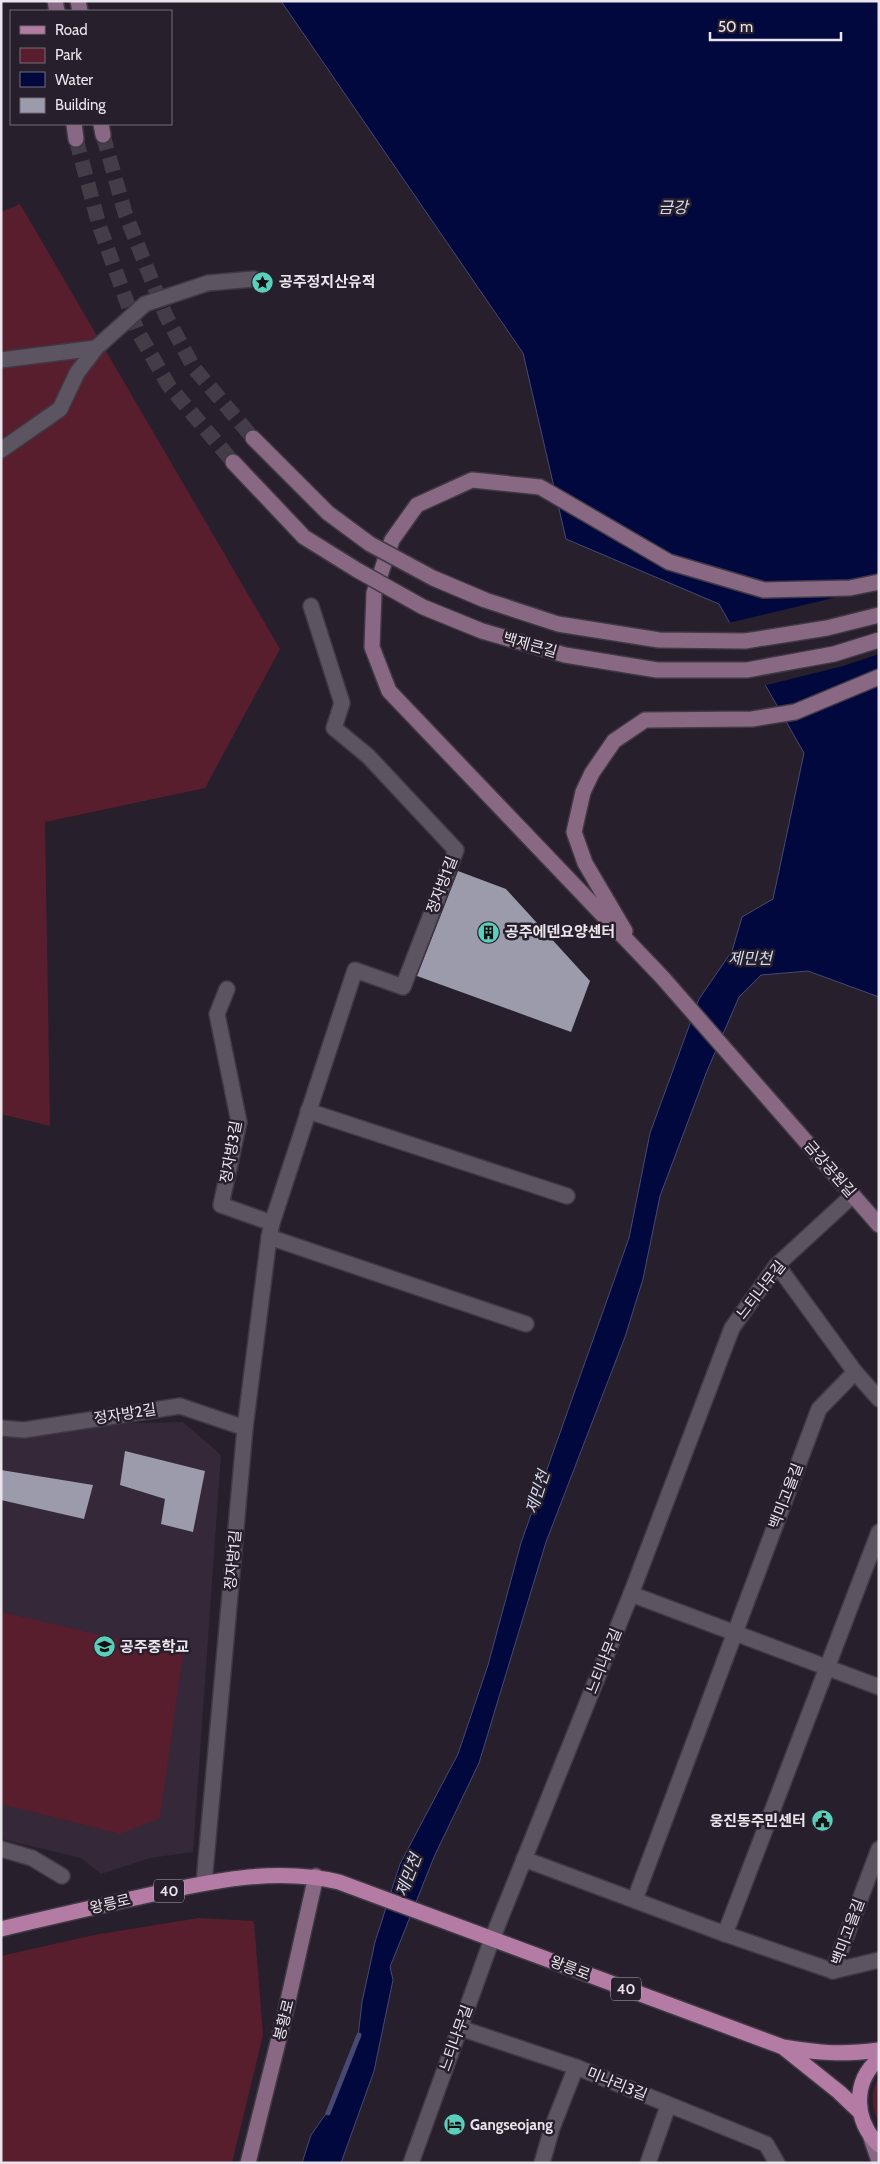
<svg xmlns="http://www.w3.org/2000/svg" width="880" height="2164" font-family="Cabin,'Noto Sans KR',sans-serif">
	<rect width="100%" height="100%" fill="#271f2b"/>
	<polygon fill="#342839" points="183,1422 221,1455 193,1852 150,1858 101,1874 81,1858 1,1839 1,1426"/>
	<g fill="#581e2d">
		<polygon points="20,204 280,649 205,788 45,822 50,1126 1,1114 1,212"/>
		<polygon points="1,1612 183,1654 160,1818 120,1834 1,1804"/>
		<polygon points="199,1918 254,1921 263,2035 232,2163 1,2163 1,1956 94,1935"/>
		<path d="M879,2077v46c-8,-15 -9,-32 0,-46z"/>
	</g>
	<polygon fill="#00083e" stroke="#464a72" points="281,1 879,1 879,997 808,971 761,975 739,997 707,1071 660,1196 643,1279 625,1337 546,1542 479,1763 434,1857 390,1967 393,1980 374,2071 341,2163 302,2163 311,2135 330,2108 358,2037 362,2002 375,1942 400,1864 458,1754 488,1665 521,1543 629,1238 650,1133 699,999 732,951 742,917 773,899 804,753 719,604 566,539 523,353"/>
	<polygon fill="#271f2b" points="879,582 879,654 843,666 763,686 728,623 829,599"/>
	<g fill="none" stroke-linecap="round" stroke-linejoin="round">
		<polyline stroke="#464a72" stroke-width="5" points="328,2113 359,2035"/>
	</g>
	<g fill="#9c9bac">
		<polygon points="458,871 506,889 590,981 571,1032 417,976"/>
		<polygon points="125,1451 205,1471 193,1532 161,1524 165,1499 120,1485"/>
		<polygon points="1,1470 93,1485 84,1519 1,1500"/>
	</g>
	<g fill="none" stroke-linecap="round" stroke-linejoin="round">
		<g stroke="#443d48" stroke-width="15" stroke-dasharray="15 8" stroke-linecap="butt">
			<polyline points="103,135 125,213 166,316 194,368 253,438"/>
			<polyline points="76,139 99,225 137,330 169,386 233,462"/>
		</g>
		<defs>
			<g id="street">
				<polyline points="1,360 96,348"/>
				<polyline points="1,450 60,409 77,373 96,348 145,304 208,283 254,279"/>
				<polyline points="227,989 217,1014 239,1122 221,1205 272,1223"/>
				<polyline points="308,1111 567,1196"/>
				<polyline points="269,1237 526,1324"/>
				<polyline points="777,1265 855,1372 879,1399"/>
				<polyline points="1,1428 24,1430 180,1406 245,1428"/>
				<polyline points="631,1594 879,1687"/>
				<polyline points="1,1849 32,1858 62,1876"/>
				<polyline points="524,1859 725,1934 833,1971"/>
				<polyline points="204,1883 245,1428 269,1237 272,1223 355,970 403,987 456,850 368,756 334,728 342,703 311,606"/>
				<polyline points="635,1899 819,1409 855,1372"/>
				<polyline points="725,1934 879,1532"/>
				<polyline points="833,1971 879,1849"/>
				<polyline points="833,1971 879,1960"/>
				<polyline points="460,2028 576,2067 766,2144 777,2163"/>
				<polyline points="411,2163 492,1939 631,1594 732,1328 777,1265 853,1195"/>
				<polyline points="542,2163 552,2128 576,2067"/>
				<polyline points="648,2163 668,2106"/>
			</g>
			<g id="secondary">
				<polyline points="55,1 57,11"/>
				<polyline points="78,1 80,11"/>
				<polyline points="74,124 76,139"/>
				<polyline points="101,124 103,135"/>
				<polyline points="253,438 328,513"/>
				<polyline points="233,462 304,537"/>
				<polyline points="879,582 850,588 764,590 669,562 540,487 472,480 417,505 392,540 374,593 372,647 389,691 662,977 879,1225"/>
				<polyline points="625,931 585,863 574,832 583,792 592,773 614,741 645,720 752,719 795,712 879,677"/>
				<polyline points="871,2138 879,2161"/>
				<polyline points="248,2163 285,2014 316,1876"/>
			</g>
			<g id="primary">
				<path d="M1,1929c45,-11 90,-21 134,-31 67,-15 136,-32 204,-16l444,165c37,6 58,8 96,3"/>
				<polyline points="784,2048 839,2092 860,2112"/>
				<path d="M879,2059c-27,23 -25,62 0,86"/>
			</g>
		</defs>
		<use href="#street" stroke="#403944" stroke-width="18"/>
		<use href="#secondary" stroke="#403944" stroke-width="18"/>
		<use href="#primary" stroke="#403944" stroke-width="18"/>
		<use href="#street" stroke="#5d5462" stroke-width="15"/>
		<use href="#secondary" stroke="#886883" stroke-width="15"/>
		<use href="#primary" stroke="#b47ca5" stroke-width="15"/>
		<defs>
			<g id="secondary-bridge">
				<polyline points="328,513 370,544 433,578 485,600 558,624 659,640 745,641 827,628 879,615"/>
				<polyline points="304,537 357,570 423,607 482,631 565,655 657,670 747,670 834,654 879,640"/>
			</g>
		</defs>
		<use href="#secondary-bridge" stroke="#403944" stroke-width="18" stroke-linecap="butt"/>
		<use href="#secondary-bridge" stroke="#886883" stroke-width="15"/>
	</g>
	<defs>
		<symbol id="sight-disc" viewBox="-11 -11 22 22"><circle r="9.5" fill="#5bcebc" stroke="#271f2b"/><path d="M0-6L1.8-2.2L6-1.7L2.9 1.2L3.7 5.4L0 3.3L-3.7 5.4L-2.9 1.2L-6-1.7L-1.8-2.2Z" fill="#111"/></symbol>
		<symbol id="building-disc" viewBox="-11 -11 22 22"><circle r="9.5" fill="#5bcebc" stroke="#271f2b"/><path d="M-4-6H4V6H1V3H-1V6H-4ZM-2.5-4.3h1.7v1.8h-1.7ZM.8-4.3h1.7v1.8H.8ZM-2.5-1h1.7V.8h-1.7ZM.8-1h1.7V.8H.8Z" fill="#111"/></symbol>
		<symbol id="school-disc" viewBox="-11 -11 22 22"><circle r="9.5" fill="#5bcebc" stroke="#271f2b"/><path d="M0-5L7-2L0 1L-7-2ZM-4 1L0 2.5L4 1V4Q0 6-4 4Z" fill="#111"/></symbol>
		<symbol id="civic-disc" viewBox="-11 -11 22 22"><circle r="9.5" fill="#5bcebc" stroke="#271f2b"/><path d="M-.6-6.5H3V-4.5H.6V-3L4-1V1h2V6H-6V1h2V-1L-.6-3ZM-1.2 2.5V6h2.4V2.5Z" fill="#111"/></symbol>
		<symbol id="hotel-disc" viewBox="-11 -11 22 22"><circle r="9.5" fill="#5bcebc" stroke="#271f2b"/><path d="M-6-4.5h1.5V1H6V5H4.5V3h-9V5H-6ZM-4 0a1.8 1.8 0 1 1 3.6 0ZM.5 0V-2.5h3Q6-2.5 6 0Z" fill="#111"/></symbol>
	</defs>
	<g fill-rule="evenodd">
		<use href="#sight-disc" x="250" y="270" width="25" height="25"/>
		<use href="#building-disc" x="476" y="920" width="25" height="25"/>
		<use href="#school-disc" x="92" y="1634" width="25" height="25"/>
		<use href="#civic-disc" x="810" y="1808" width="25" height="25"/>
		<use href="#hotel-disc" x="442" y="2112" width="25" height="25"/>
	</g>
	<g text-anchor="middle" stroke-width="5" stroke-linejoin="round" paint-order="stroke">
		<g fill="#271f2b" stroke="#b0a9b2" stroke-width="1">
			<rect x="154" y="1879.5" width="30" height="23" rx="4"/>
			<rect x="611" y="1977.5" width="30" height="23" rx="4"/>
		</g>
		<g font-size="14" font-weight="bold" fill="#eae4ec">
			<text x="169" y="1896">40</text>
			<text x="626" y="1994">40</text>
		</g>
		<g font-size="15" font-weight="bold" fill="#eae4ec" stroke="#271f2b" text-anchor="start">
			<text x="279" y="287">공주정지산유적</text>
			<text x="505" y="937">공주에덴요양센터</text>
			<text x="120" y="1652">공주중학교</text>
			<text x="806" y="1826" text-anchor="end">웅진동주민센터</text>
			<text x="470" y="2130">Gangseojang</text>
		</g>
		<g font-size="15" fill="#eae4ec" stroke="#271f2b">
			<text transform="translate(530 645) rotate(16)" y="5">백제큰길</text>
			<text transform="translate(442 885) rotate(-69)" y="5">정자방1길</text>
			<text transform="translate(231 1152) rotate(-80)" y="5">정자방3길</text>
			<text transform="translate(830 1169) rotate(49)" y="5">금강공원길</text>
			<text transform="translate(761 1290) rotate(-52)" y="5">느티나무길</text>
			<text transform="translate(125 1414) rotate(-9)" y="5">정자방2길</text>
			<text transform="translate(786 1496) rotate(-69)" y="5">백미고을길</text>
			<text transform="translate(233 1560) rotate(-85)" y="5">정자방1길</text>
			<text transform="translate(604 1661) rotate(-68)" y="5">느티나무길</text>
			<text transform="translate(110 1904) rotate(-13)" y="5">왕릉로</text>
			<text transform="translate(848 1932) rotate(-70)" y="5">백미고을길</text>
			<text transform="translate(570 1968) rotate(21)" y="5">왕릉로</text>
			<text transform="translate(284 2020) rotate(-76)" y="5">봉황로</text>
			<text transform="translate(456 2038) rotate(-70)" y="5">느티나무길</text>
			<text transform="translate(617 2084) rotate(22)" y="5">미나리3길</text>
		</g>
		<g font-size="16" font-style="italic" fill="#d3ddef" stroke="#271f2b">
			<text x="673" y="213">금강</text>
			<text x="750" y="964">제민천</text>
			<text transform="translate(537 1492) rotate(-72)" y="6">제민천</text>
			<text transform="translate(408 1875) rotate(-69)" y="6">제민천</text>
		</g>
	</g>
	<rect width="880" height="2164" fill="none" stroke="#eae4ec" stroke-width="5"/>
	<rect x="10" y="10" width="162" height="115" fill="#271f2b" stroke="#756e78"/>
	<rect x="20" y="26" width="25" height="8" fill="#b47ca5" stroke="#756e78"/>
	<text x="55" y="35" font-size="15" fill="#eae4ec">Road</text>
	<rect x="20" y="48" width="25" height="15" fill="#581e2d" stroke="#756e78"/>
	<text x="55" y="60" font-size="15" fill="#eae4ec">Park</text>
	<rect x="20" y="72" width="25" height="15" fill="#00083e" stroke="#756e78"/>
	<text x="55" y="85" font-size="15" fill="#eae4ec">Water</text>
	<rect x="20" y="98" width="25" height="15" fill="#9c9bac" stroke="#756e78"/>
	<text x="55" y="110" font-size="15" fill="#eae4ec">Building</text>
	<path d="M710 32v8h131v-8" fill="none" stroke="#eae4ec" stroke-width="2.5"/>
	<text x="718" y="32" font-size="15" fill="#eae4ec" stroke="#271f2b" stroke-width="4" paint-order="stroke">50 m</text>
</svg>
